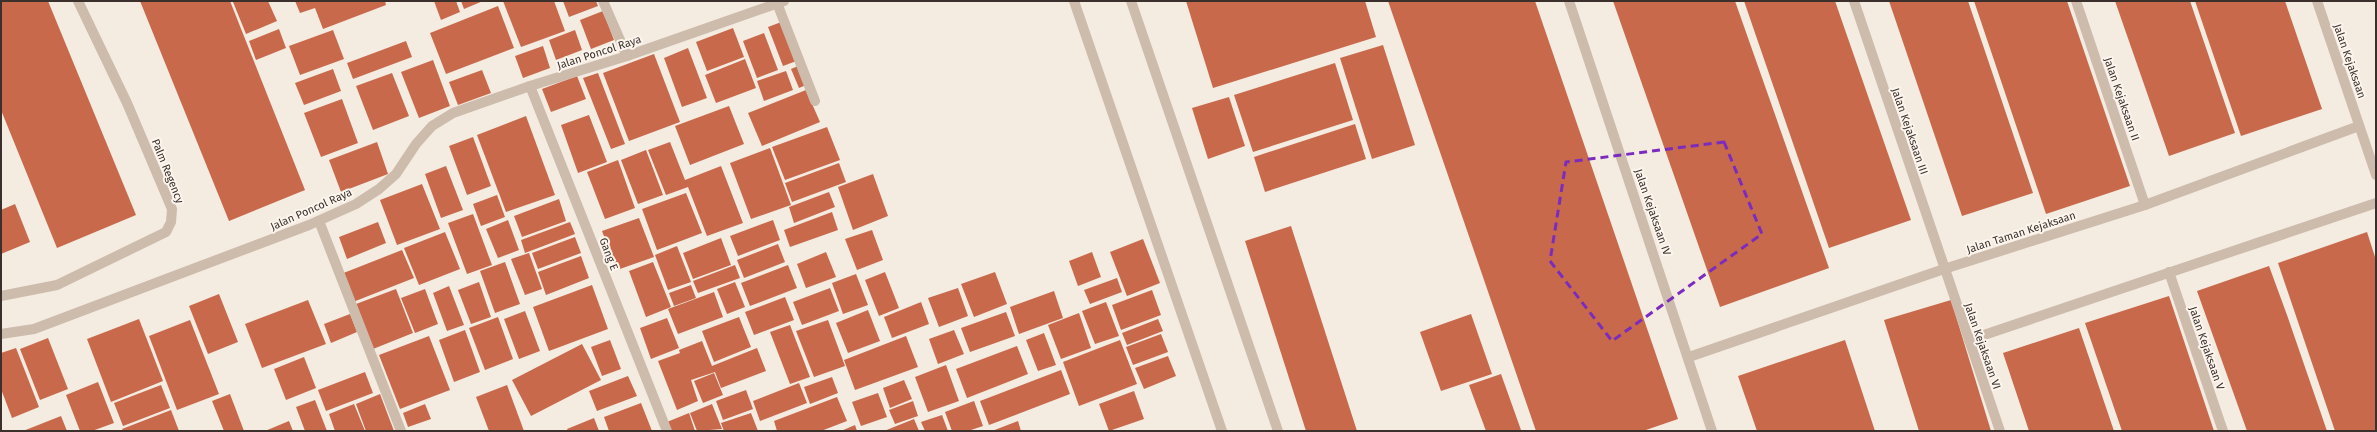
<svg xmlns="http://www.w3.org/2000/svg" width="2377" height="432" font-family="'Fira Sans',sans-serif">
	<rect width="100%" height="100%" fill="#f4ebe1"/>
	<g fill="#c8694b">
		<polygon points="1,1 48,1 136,215 57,248 1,110"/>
		<polygon points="140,1 230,1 305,190 229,221"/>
		<polygon points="235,1 268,1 277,21 246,34 233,2"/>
		<polygon points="295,1 385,1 386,5 323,29 315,8 300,13"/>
		<polygon points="434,1 456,1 460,12 441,20"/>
		<polygon points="461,1 483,1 464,9"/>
		<polygon points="503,1 554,1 565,31 521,47"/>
		<polygon points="563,1 596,1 598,6 569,17"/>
		<polygon points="1186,1 1365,1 1376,37 1213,88"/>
		<polygon points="1388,1 1535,1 1678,419 1643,431 1536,431"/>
		<polygon points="1613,1 1735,1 1829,268 1720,307"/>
		<polygon points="1744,1 1835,1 1911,220 1829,248"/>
		<polygon points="1889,1 1968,1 2033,193 1962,216"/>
		<polygon points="1974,1 2067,1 2130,186 2046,214"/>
		<polygon points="2115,1 2190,1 2235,133 2169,156"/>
		<polygon points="2195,1 2285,1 2322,109 2241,136"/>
		<polygon points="498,6 514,48 446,74 430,33"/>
		<polygon points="603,11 614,40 591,49 580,20"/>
		<polygon points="784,21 799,60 783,66 768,27"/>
		<polygon points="733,28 744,57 707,71 696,42"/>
		<polygon points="279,29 286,48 256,60 249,41"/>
		<polygon points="333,30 344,59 300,75 289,46"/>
		<polygon points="575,30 582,50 556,60 549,40"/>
		<polygon points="764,33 778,70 757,78 743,41"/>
		<polygon points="406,41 412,57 353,79 347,63"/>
		<polygon points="1383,45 1415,145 1372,159 1340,58"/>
		<polygon points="543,46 550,68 523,78 515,56"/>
		<polygon points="688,48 707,98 682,107 664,58"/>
		<polygon points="654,54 680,122 629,141 603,73"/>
		<polygon points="745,59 756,88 716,103 705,75"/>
		<polygon points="433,60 450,106 419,118 401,72"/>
		<polygon points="1335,63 1353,120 1253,152 1234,95"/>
		<polygon points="798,66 806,85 799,88 791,69"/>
		<polygon points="333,69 341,91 304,105 295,83"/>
		<polygon points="482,70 491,93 458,105 449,82"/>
		<polygon points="786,71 793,90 764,101 757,81"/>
		<polygon points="392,73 409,116 373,130 356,86"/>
		<polygon points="598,73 625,144 611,149 583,78"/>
		<polygon points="577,76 586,99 551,112 542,89"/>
		<polygon points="806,90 820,122 762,146 748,113"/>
		<polygon points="1229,97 1245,146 1208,159 1192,108"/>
		<polygon points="342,99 358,143 321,157 304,113"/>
		<polygon points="729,106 744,144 690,165 675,126"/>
		<polygon points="589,115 607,162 578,173 561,125"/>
		<polygon points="526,116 555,195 506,212 477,135"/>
		<polygon points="1355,124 1366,159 1265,192 1254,157"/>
		<polygon points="827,127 840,160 785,180 772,147"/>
		<polygon points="473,137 491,186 467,195 449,146"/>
		<polygon points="377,142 388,174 341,192 329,160"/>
		<polygon points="670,142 685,180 721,166 743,223 707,236 688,187 666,195 648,150"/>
		<polygon points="770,148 791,205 751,219 730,163"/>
		<polygon points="646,150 663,195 638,204 621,160"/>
		<polygon points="618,160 635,208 605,219 587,172"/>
		<polygon points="839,163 846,182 792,202 785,183"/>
		<polygon points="446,166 463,210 441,218 425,174"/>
		<polygon points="873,174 888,216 853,230 838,187"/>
		<polygon points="422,184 440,229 397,245 380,200"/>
		<polygon points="829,192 835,207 794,223 789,207"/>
		<polygon points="686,193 702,233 657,250 642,209"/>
		<polygon points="497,195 505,217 481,226 473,204"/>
		<polygon points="559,199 566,221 522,237 514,216"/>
		<polygon points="15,204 30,242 1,254 1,210"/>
		<polygon points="832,212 838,230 790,247 784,230"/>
		<polygon points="473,214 492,265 467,274 448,223"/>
		<polygon points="639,218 654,257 617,270 602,231"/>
		<polygon points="508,220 519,250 498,258 486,229"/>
		<polygon points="773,220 780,240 738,256 730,236"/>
		<polygon points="378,222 386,243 347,259 339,237"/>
		<polygon points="570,222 575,234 525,253 521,240"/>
		<polygon points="1291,226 1357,431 1306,431 1245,241"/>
		<polygon points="872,230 883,260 857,270 845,239"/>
		<polygon points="445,232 460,269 419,285 404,248"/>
		<polygon points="2367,232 2376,260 2376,431 2335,431 2278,263"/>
		<polygon points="575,237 581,253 538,269 532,253"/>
		<polygon points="721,238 731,265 693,279 683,253"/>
		<polygon points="1143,239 1160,283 1127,296 1110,252"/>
		<polygon points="778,244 785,262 744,278 737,260"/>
		<polygon points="677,246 691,282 668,290 655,255"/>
		<polygon points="402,250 414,278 353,302 341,274"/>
		<polygon points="826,252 836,277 806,288 797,264"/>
		<polygon points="1092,252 1101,277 1078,286 1069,261"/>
		<polygon points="529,253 542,289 525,295 511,259"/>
		<polygon points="581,256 589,278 546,295 538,272"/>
		<polygon points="505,262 520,304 495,313 480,271"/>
		<polygon points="653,262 671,307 646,317 629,271"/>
		<polygon points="735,265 740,278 698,293 693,281"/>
		<polygon points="788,265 797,288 750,306 741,283"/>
		<polygon points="2269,266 2287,315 2327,431 2247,431 2197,291"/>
		<polygon points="885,272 899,308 879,316 865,280"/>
		<polygon points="995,272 1007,304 974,317 961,284"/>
		<polygon points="856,274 868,305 843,314 832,283"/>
		<polygon points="1117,278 1122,292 1090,304 1084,290"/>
		<polygon points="479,282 491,317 471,324 458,290"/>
		<polygon points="735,282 745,307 727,314 717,289"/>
		<polygon points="592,285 608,329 549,351 533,307"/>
		<polygon points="691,285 696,298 674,306 669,293"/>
		<polygon points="449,286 464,325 447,331 433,293"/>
		<polygon points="830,288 839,311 802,325 793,302"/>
		<polygon points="958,288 968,316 939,327 928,298"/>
		<polygon points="396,289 413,333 373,349 356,304"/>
		<polygon points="425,289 438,324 415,333 401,298"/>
		<polygon points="1152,290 1161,315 1121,330 1112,305"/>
		<polygon points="1054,291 1063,318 1019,334 1010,307"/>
		<polygon points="714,292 723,317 678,334 668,309"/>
		<polygon points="219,294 238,342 208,354 189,306"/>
		<polygon points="2169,296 2214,431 2122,431 2085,323"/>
		<polygon points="785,297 794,320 754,335 745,312"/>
		<polygon points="308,300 326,344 262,368 245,324"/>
		<polygon points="1951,300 1991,431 1919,431 1884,320"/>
		<polygon points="921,302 929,324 892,338 884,317"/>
		<polygon points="1106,302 1119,336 1095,344 1082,311"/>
		<polygon points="868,310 880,341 848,353 836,323"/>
		<polygon points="525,311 540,351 519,359 504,319"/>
		<polygon points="1006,312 1015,336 970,352 961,328"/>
		<polygon points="1079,313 1091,348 1061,359 1048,325"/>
		<polygon points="350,314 357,332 331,343 324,324"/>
		<polygon points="1471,314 1492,374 1441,391 1420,332"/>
		<polygon points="498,317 513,359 485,370 469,328"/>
		<polygon points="739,317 751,347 714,362 702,331"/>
		<polygon points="667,318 679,348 651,359 640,328"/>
		<polygon points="139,319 163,381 111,402 87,339"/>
		<polygon points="1158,319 1163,331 1127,345 1122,333"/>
		<polygon points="190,320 219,394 177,410 149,336"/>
		<polygon points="828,320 845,366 814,377 796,331"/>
		<polygon points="790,325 810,377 790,384 770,332"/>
		<polygon points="2079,328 2114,431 2029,431 2003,353"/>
		<polygon points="465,330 480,372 454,382 439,340"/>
		<polygon points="954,330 964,354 938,364 929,339"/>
		<polygon points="1044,333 1056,365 1038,371 1026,340"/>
		<polygon points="1161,334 1168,352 1133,365 1126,347"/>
		<polygon points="429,336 450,390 400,409 379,355"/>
		<polygon points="906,336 918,367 855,390 844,360"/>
		<polygon points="48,338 68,389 40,400 20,349"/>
		<polygon points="610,340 621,369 602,376 591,347"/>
		<polygon points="1120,340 1137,384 1079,406 1063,362"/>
		<polygon points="1845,340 1875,431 1757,431 1738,376"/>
		<polygon points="702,341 712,366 757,348 766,371 721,388 715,372 691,380 698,401 677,410 658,361 680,353 679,350"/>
		<polygon points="582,344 601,380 531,416 512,380"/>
		<polygon points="1017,346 1028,374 967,398 956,369"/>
		<polygon points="16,348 39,407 12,418 1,389 1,353"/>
		<polygon points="1168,356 1176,376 1144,389 1135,368"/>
		<polygon points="304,357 316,388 286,400 274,369"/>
		<polygon points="946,365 959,401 928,412 915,377"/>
		<polygon points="1061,370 1070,394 989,425 980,401"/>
		<polygon points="365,372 373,393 326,411 318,390"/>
		<polygon points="714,373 723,395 703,403 694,381"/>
		<polygon points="1501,374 1521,430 1518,431 1486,431 1469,385"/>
		<polygon points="628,376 637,396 597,411 589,391"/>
		<polygon points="832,377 838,393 810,404 804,387"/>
		<polygon points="904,380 912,399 890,408 883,388"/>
		<polygon points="98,382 114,423 92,431 80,431 66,395"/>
		<polygon points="799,383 807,403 760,421 753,401"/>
		<polygon points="161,385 170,408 123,426 114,403"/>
		<polygon points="507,385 524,431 489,431 476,397"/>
		<polygon points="746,390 753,409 723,420 716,401"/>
		<polygon points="1134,391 1144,419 1109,431 1099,404"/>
		<polygon points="878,393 887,417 861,426 852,402"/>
		<polygon points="230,394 244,431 224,431 212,401"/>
		<polygon points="380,394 394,431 366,431 356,404"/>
		<polygon points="837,397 847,421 821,431 777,431 774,421"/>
		<polygon points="315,400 327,431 305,431 296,407"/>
		<polygon points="913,401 918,416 895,424 889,410"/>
		<polygon points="974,401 983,426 968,431 952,431 945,412"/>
		<polygon points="641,403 652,431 609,431 604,417"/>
		<polygon points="354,404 365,431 335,431 329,414"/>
		<polygon points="425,404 431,419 408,427 403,413"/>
		<polygon points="712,404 722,429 697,431 690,413"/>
		<polygon points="171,410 179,431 123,431 122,429"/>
		<polygon points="689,413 695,431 671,431 667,422"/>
		<polygon points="751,413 758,431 724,431 721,423"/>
		<polygon points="942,415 948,431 925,431 921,422"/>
		<polygon points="61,416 67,431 23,431"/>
		<polygon points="594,418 599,431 568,431 567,429"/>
		<polygon points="914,419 919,431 884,431"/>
		<polygon points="289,421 293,431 265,431"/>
		<polygon points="1018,421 1021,431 992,431"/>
		<polygon points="855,425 857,431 841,431"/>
	</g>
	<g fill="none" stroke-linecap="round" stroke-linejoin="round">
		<g stroke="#cdbbac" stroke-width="10">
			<polyline points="603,1 627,56"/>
			<polyline points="1074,1 1222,431"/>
			<polyline points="1131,1 1278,431"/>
			<polyline points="1569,1 1712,431"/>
			<polyline points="1854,1 2000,431"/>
			<polyline points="2076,1 2145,205"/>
			<polyline points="777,3 815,101"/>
			<polyline points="530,86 667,431"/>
			<polyline points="319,221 401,431"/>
			<polyline points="2169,272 2223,431"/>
			<polyline points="1,296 57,285 166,232 171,222 172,209 127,103 78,1"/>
			<polyline points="1,334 34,329 309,225 356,204 379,189 396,174 416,144 432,126 453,113 530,86 627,56 784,1"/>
			<polyline points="1969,340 2376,203"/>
			<polyline points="1689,357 1944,269 2145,205 2359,126"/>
		</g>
		<polyline stroke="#cdbbac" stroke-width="10" points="2317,1 2376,175"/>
	</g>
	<path fill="none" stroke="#7b2cbf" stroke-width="3" stroke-dasharray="8 5" stroke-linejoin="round" d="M1724,142l38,92 -150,107 -62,-80 16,-99z"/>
	<g text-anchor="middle" stroke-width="4" stroke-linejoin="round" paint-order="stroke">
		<g font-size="11" fill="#3b302b" stroke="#fbf5ee">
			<text transform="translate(599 52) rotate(-18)" y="4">Jalan Poncol Raya</text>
			<text transform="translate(2350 61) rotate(71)" y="4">Jalan Kejaksaan</text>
			<text transform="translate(2122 99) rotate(71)" y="4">Jalan Kejaksaan II</text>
			<text transform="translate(1910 131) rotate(71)" y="4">Jalan Kejaksaan III</text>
			<text transform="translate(168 171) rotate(68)" y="4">Palm Regency</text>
			<text transform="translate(311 209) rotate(-24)" y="4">Jalan Poncol Raya</text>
			<text transform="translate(1653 212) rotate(71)" y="4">Jalan Kejaksaan IV</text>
			<text transform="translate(2021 232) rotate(-18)" y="4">Jalan Taman Kejaksaan</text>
			<text transform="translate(609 254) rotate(69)" y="4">Gang E</text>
			<text transform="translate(1983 346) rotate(71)" y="4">Jalan Kejaksaan VI</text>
			<text transform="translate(2207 348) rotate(71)" y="4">Jalan Kejaksaan V</text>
		</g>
	</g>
	<rect width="2377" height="432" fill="none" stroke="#3b302b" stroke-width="4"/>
</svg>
